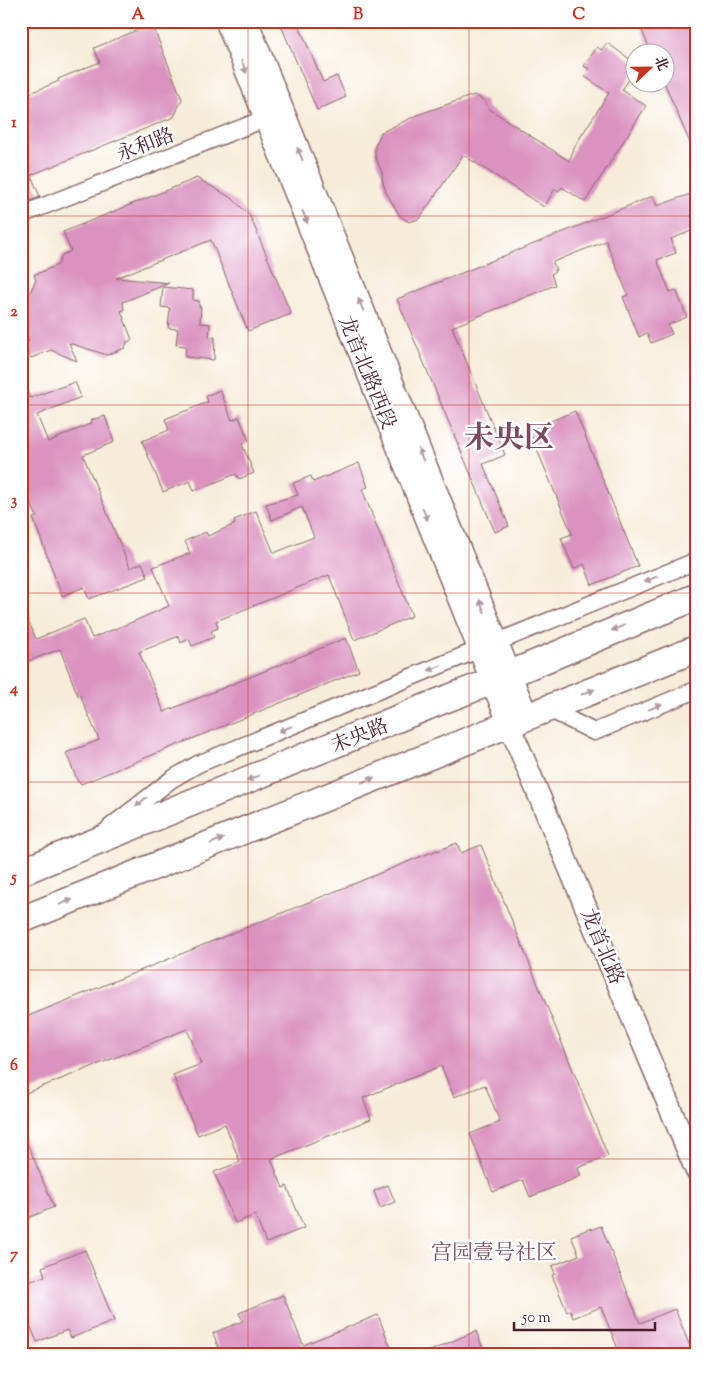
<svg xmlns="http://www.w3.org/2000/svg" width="717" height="1375" font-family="'Sorts Mill Goudy','Noto Serif SC',serif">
	<rect width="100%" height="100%" fill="#fff"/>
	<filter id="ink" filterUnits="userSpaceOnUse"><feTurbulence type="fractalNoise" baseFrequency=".02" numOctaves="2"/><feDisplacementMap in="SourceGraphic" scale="10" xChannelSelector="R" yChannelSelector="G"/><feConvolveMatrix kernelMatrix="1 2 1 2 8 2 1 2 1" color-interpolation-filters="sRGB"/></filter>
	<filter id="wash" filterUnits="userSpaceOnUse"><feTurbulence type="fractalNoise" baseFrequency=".0096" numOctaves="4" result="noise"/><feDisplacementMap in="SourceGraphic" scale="20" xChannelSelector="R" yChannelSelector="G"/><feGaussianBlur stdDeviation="1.12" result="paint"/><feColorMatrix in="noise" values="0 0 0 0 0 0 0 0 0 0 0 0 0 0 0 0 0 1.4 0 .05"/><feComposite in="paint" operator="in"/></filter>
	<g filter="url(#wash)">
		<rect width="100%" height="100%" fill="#f6ecd9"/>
		<g id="blocks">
			<g fill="#da93c0">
				<polygon points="279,21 297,21 323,82 337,76 346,97 317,110"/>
				<polygon points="638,21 696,21 696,157 664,82 664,52 651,52"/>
				<polygon points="152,24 182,99 174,117 31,175 40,197 21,204 21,97 59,81 58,79 100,62 94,48"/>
				<polygon points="607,43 634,62 634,72 622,90 646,106 585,202 562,187 559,191 555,189 544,207 463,155 419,219 409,222 400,216 386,192 382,179 382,172 375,156 375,145 380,136 380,133 417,115 474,95 485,101 488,108 569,161 576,144 609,93 584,76 589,69 584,66 597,47 601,50"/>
				<polygon points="197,178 233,199 250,216 291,314 248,331 211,240 116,278 169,283 123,302 124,310 121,311 132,340 127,342 125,348 107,355 69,343 77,361 51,350 31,358 23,344 29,341 21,322 21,303 26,301 36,280 34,275 58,265 62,255 71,251 63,232"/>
				<polygon points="696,192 696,229 671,239 676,253 657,260 670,292 676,290 687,317 668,325 672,334 651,343 647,333 639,337 623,297 628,295 606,241 553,262 556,270 554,270 555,272 551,274 555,285 452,327 505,455 483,464 509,526 495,532 397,299 653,196 657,206"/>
				<polygon points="163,287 193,290 193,300 199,301 199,307 201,307 200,323 210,324 209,337 215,337 214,360 185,357 186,346 176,345 178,329 168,328 170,308 161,307"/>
				<polygon points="21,378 30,398 75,382 81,397 37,415 48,442 92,423 91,420 105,416 114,442 83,455 130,568 142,563 148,577 89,599 84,587 62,596 33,518 37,517 21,481"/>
				<polygon points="220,390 232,420 239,417 249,441 242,444 254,473 239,479 236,474 194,491 190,481 163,492 142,441 169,430 165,419 208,402 206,396"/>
				<polygon points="575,411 638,566 592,585 584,564 574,569 561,538 572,534 529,430"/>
				<polygon points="359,463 368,487 362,489 412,616 354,640 329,575 216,621 218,628 211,631 214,637 192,646 189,639 181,643 179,636 139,652 164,712 346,638 359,671 81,784 80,782 78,782 66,753 99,740 80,695 78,696 60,649 21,664 21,604 36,639 84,619 92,638 130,623 169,606 153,567 190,553 185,541 206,532 208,536 235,524 234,520 256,511 274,553 314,537 302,507 272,520 266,504 298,495 293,483 311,476 313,482"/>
				<polygon points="457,843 461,853 481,845 608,1156 578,1168 581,1176 530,1197 523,1180 493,1192 470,1134 500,1122 485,1085 454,1097 441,1066 363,1098 371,1119 271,1159 283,1188 287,1186 304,1228 266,1243 255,1215 235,1223 214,1172 240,1162 225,1124 198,1135 180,1094 173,1075 201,1064 187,1029 21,1095 21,1019 437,850 437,851"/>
				<polygon points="22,1131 54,1207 21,1221 21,1132"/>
				<polygon points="388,1185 395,1202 380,1208 374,1191"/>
				<polygon points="601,1226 640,1323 675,1309 693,1354 620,1354 601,1307 573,1318 570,1310 567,1312 552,1275 555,1274 552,1266 579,1255 571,1236 591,1228 591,1230"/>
				<polygon points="85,1250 114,1321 71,1338 67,1330 37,1342 21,1303 21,1285 45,1276 42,1267"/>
				<polygon points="283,1295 303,1345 378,1315 393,1354 221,1354 213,1333 243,1321 239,1313"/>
				<polygon points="476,1331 485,1354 423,1354"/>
			</g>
		</g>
	</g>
	<g filter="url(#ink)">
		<use href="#blocks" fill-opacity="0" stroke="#866768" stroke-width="1"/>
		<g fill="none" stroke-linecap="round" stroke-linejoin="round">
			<defs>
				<g id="minor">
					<polyline points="21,215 277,114"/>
					<polyline points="547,708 594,732 696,690"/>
					<polyline points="109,828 172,779 198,764 696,561"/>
				</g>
				<g id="tertiary">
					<polyline points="226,21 509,724 696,1170"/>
					<polyline points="247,21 527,716"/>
				</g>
				<g id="primary">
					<polyline points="21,872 441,701 493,681 696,597"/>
					<polyline points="21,920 696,649"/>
				</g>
			</defs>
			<use href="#minor" stroke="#866768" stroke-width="19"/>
			<use href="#tertiary" stroke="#866768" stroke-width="24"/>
			<use href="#primary" stroke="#866768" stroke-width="29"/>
			<use href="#minor" stroke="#fff" stroke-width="16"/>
			<use href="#tertiary" stroke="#fff" stroke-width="21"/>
			<use href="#primary" stroke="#fff" stroke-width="26"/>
		</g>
		<defs><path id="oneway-solid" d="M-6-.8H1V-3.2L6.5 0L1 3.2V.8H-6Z" transform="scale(1.25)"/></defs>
		<g fill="#ae9aa0">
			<use href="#oneway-solid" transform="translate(244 67) rotate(68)"/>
			<use href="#oneway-solid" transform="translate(300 154) rotate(-112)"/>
			<use href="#oneway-solid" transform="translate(305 217) rotate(68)"/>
			<use href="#oneway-solid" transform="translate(361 305) rotate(-112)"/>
			<use href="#oneway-solid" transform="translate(421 455) rotate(-112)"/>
			<use href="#oneway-solid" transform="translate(425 514) rotate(68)"/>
			<use href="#oneway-solid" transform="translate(651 579) rotate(158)"/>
			<use href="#oneway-solid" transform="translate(482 606) rotate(-112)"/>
			<use href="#oneway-solid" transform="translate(618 628) rotate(158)"/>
			<use href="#oneway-solid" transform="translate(435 668) rotate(158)"/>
			<use href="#oneway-solid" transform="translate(588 692) rotate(-22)"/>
			<use href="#oneway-solid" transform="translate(655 707) rotate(-22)"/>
			<use href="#oneway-solid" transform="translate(285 729) rotate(158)"/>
			<use href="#oneway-solid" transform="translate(253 778) rotate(158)"/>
			<use href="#oneway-solid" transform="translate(368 780) rotate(-22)"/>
			<use href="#oneway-solid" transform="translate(141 802) rotate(140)"/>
			<use href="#oneway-solid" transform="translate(217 841) rotate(-22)"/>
			<use href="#oneway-solid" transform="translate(66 902) rotate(-22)"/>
		</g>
	</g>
	<path fill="none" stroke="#c8321e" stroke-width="1" stroke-opacity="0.55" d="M248,21v1333M469,21v1333M21,216h675M21,405h675M21,593h675M21,782h675M21,970h675M21,1159h675"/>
	<g text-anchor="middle" stroke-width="5" stroke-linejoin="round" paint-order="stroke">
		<g font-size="20" fill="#4a1f2b" stroke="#fff">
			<text transform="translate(145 144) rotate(-21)" y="7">永和路</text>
			<text transform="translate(368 372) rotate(68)" y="7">龙首北路西段</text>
			<text transform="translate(359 735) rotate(-22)" y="7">未央路</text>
			<text transform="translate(603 946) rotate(67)" y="7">龙首北路</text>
		</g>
		<g font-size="21" fill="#7c485f" stroke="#fff">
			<text x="494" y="1259">宫园壹号社区</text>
		</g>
		<g font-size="30" font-weight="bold" fill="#7c485f" stroke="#fff">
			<text x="509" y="447">未央区</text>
		</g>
	</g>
	<rect width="717" height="1375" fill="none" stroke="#fff" stroke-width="55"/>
	<g transform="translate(650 68) rotate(68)"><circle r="24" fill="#ffffff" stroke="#b7a5aa"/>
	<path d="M0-4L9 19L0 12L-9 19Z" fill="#c8321e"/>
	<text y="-8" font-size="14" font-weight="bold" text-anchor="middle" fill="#4a1f2b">北</text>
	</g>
	<path d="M514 1322v8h141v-8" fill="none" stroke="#4a1f2b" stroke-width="2.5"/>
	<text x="522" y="1322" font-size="15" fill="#4a1f2b" stroke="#ffffff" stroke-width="4" paint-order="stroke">50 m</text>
	<rect x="28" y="28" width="662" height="1320" fill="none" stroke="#c8321e" stroke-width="2"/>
	<g font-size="16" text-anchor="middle" font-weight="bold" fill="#c8321e">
		<text x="138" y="19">A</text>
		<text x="358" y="19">B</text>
		<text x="579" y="19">C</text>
		<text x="14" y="127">1</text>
		<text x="14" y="316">2</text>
		<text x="14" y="505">3</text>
		<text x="14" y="693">4</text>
		<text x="14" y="882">5</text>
		<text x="14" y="1070">6</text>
		<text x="14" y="1259">7</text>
	</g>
</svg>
